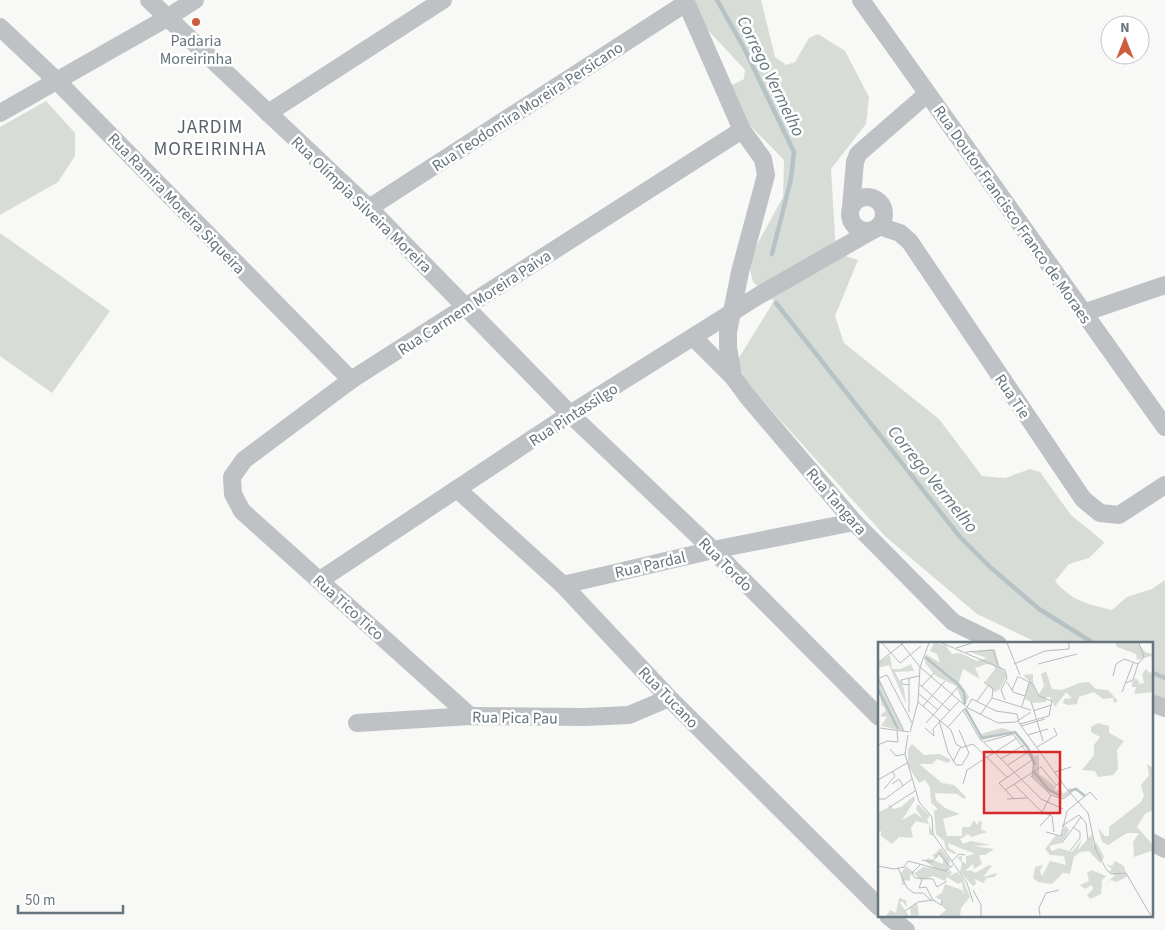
<svg xmlns="http://www.w3.org/2000/svg" width="1165" height="930" font-family="'Source Sans 3',sans-serif">
	<rect width="100%" height="100%" fill="#f8f8f6"/>
	<g fill="#d8dcd6">
		<path d="M691,0h70l14,57 11,8 9,-3 14,-24 9,-4 27,17 24,46 -3,27 -35,45 5,84 22,7 -23,56 9,27 95,76 43,57 23,2 25,-9 10,3 31,43 33,27v1l-15,15 -20,6 -14,17c17,20 32,23 57,29l15,-13 25,-8 13,-9v121l-14,-6v-51h-111l-63,-30 -91,-77 -121,-134 -17,-16 -11,-26 37,-60 -21,-19 -5,-21 35,-64 1,-37 -57,-58 -3,-13 20,-10 1,-9 -37,-40z"/>
		<polygon points="46,101 75,133 75,156 58,182 0,215 0,127"/>
		<polygon points="0,233 110,311 52,393 0,356"/>
	</g>
	<g fill="none" stroke-linecap="round" stroke-linejoin="round">
		<g stroke="#b7c2c5" stroke-width="4.5">
			<polyline points="717,0 744,48 794,152 791,179 772,254"/>
			<polyline points="776,303 960,537 990,567 1039,609 1095,644"/>
			<polyline points="1151,672 1165,678"/>
		</g>
		<g stroke="#bec2c5" stroke-width="18">
			<polyline points="149,0 369,208 570,414 713,550 879,717"/>
			<polyline points="685,0 742,130 763,159 766,175 740,272 728,332 728,347 733,377"/>
			<polyline points="861,0 1165,427"/>
			<polyline points="0,27 57,81 351,380"/>
			<polyline points="0,113 167,18 195,0"/>
			<polyline points="268,113 443,0"/>
			<circle cx="867" cy="214" r="17"/>
			<polyline points="851,207 855,162 858,154 927,94"/>
			<polyline points="369,208 686,3"/>
			<polyline points="879,226 900,233 910,242 1083,499 1100,513 1119,515 1165,485"/>
			<polyline points="1083,313 1165,285"/>
			<polyline points="694,338 733,377 747,396 854,522 953,622 998,644"/>
			<polyline points="457,489 563,585 669,698 879,907"/>
			<polyline points="320,580 570,414 758,296 873,230"/>
			<polyline points="563,585 713,550 854,522"/>
			<polyline points="1151,703 1165,708"/>
			<polyline points="470,716 242,511 233,494 232,477 244,460 351,380 742,130"/>
			<polyline points="357,723 470,716 585,717 629,715 669,698"/>
			<polyline points="1151,842 1165,849"/>
			<polyline points="888,916 906,930"/>
		</g>
	</g>
	<circle fill="#ce5d40" stroke="#fff" stroke-width="2" cx="196" cy="22" r="5"/>
	<g text-anchor="middle" stroke-width="5" stroke-linejoin="round" paint-order="stroke">
		<g font-size="16" fill="#66747d" stroke="#fff">
			<text x="196" y="46">Padaria<tspan x="196" dy="18">Moreirinha</tspan></text>
		</g>
		<g font-size="16" fill="#66747d" stroke="#fff">
			<text transform="translate(527 106) rotate(-33)" y="6">Rua Teodomira Moreira Persicano</text>
			<text transform="translate(177 203) rotate(46)" y="6">Rua Ramira Moreira Siqueira</text>
			<text transform="translate(362 204) rotate(44)" y="6">Rua Olímpia Silveira Moreira</text>
			<text transform="translate(1013 214) rotate(55)" y="6">Rua Doutor Francisco Franco de Moraes</text>
			<text transform="translate(474 302) rotate(-33)" y="6">Rua Carmem Moreira Paiva</text>
			<text transform="translate(1013 396) rotate(56)" y="6">Rua Tie</text>
			<text transform="translate(573 414) rotate(-33)" y="6">Rua Pintassilgo</text>
			<text transform="translate(837 501) rotate(49)" y="6">Rua Tangara</text>
			<text transform="translate(650 564) rotate(-13)" y="6">Rua Pardal</text>
			<text transform="translate(726 564) rotate(45)" y="6">Rua Tordo</text>
			<text transform="translate(349 607) rotate(42)" y="6">Rua Tico Tico</text>
			<text transform="translate(669 697) rotate(46)" y="6">Rua Tucano</text>
			<text transform="translate(515 717) rotate(1)" y="6">Rua Pica Pau</text>
		</g>
		<g font-size="18" font-style="italic" fill="#67797f" stroke="#fff">
			<text transform="translate(771 76) rotate(64)" y="6">Corrego Vermelho</text>
			<text transform="translate(933 479) rotate(51)" y="6">Corrego Vermelho</text>
		</g>
		<g font-size="19" letter-spacing="1" fill="#586269" stroke="#fff">
			<text x="210" y="133">JARDIM<tspan x="210" dy="22">MOREIRINHA</tspan></text>
		</g>
	</g>
	<g transform="translate(878 642)">
		<rect width="275" height="275" fill="#f8f8f6"/>
		<path d="M56,1l11,2 7,9 8,-1 17,8 10,-3 -17,-6 25,-3 4,16 8,10 -7,14 -5,3 -10,-10 10,-13 -1,-4 -7,-1 -12,4 5,11 -17,-10 -4,13 10,15 -5,9 -8,-20 -20,-10 -11,-13 1,-9 14,9 -3,-9 -7,-3zM237,1h23l7,9 8,2v6l-2,-4 -14,4 -1,-6 -19,-7zM12,13l2,14h9l10,-5 3,7 -19,1 9,17 2,15 -17,-39 -11,3v-5zM268,27l4,4 3,-2v21l-19,2 2,-7h-4v-5l4,-4 4,6 4,-1 -2,-9zM168,29l6,18 10,1 17,-7 10,-1 7,7 12,1 10,11 -4,2 -1,-5 -10,1 -9,-7 -15,5 -2,7 -9,1 -5,-2 1,-4 8,-1 -6,-6 -11,15 -5,-10h-4v5l-13,1 -8,-4 4,-18 -6,-6 10,-1v10l5,12 6,-10 -3,-12zM0,35l26,54 -23,-5 6,-9 -7,-1 6,-6 -5,-6zM86,65l17,27 21,-6 10,3 -29,9zM220,81l11,3v7l15,8 -7,9 1,19 -5,6 -15,2 -3,-6 -13,-1 12,-15v-10l6,-8 -9,-5v-5zM144,96l12,18 5,-1v19l17,13 -2,4 6,-1 4,4 5,-6 4,4 -10,6 -15,-6 -15,-15 -1,-21 -12,-17zM34,102l12,11 16,-1 11,6 -3,3 -11,-4 -5,5h-13l23,19 12,2 12,12 -2,2 -7,-5 -22,-1 1,7 9,8 15,6 -17,5 4,17h15v-9h8l4,-7 3,5 2,-4 3,1 -1,7 6,3 -15,5 -4,-3 -8,5 3,5 8,-3 20,4 -18,1 21,3 -9,6h-6l3,9 -8,5 -1,-5 -8,7 6,-1 4,3 14,-8 3,1 -9,11 14,-4 -2,4 -8,1 -4,5 -8,-4 1,5 -3,2 -13,-14 2,-9 -5,-6 5,-1v5l4,3v-8l9,-2 -27,-11 1,5 8,5 -3,1 -8,-4 -2,-9 -8,-7 -2,-23 4,-2 -7,-6 -1,-16 -5,-7 -6,3 -11,-17v-17zM269,122l6,4v42l-8,4 -8,13 16,18v10l-2,-4 -17,6 -1,-15 6,-9h-12l-19,12 -6,-3 -4,-14 7,8h4v-9l32,-25 3,-6 -3,-11 8,-10zM36,154l1,4 -13,20 13,-7 7,5 -6,-9 2,-5 12,12 -3,3 7,17 -5,-2v-10l-13,-3 -5,7 2,10 -14,-1 -7,7 -11,-8v-5l-3,1v-20l10,-4 1,-4 4,5 8,-2zM187,183l4,5 -3,6 -5,7 -12,3 3,5 7,-3 13,4 10,-13 -4,11 14,-16 2,13 2,-5 8,15 -4,6 -11,-12 -9,1 -6,5 -4,17 -7,-1 -11,11 -14,-2 -5,-4 2,-11 8,-2 -3,6 2,5 8,-15 16,4 -2,-9 -14,-1 -5,-6 11,-14 5,2zM63,206l9,12 -2,10 4,2 -3,4 8,-4 5,5 8,20 -9,11 -1,8h-21l7,-6 -5,-5v-5l-6,-3 7,-4 3,-9 17,6 2,5 -2,-13 -4,2 -11,-7 -2,4 -12,-5 -12,5 -7,-8 -4,2v6l-6,-1 1,5h-3l-1,-12 5,-7 9,7 8,-6 12,1 -10,-7 3,-3 15,6v-5l-6,-6 1,5 -6,-2zM237,219l9,5 3,11 -11,5 -5,-2 -6,5 10,-10 -6,-3 3,-3 -6,-5 6,2zM213,228l15,6 -4,4 -1,14 -11,5 -3,-4 6,-6 -1,-4 -7,4 -5,-4 9,-4 -2,-8zM21,256l7,2 1,7 -5,-6 -2,2 9,13 2,-1 -1,-7 7,-5 2,13h-33l4,-6 6,3z" fill="#d8dcd6"/>
		<path fill="none" stroke="#b7c2c5" stroke-width="2.5" d="M47,15l33,27 6,8 1,12M0,47l20,40M87,66l17,30 33,-6 13,16 7,17M156,130l14,17 12,7M192,149l6,-2 9,7"/>
		<path fill="none" stroke="#b5bbbf" stroke-width="1" d="M4,1l18,20 21,-17M23,1l19,24 48,41 30,15 18,-1 15,-10M64,1l63,27 2,8 -6,12 4,10M129,1l13,32M78,6l16,-5M88,10l27,-2 5,15M0,21l25,-20M136,22l31,-13 24,-2v-6M160,22l39,-10M260,22l6,-7 -5,-14M235,34l3,-12 8,-5 14,5M141,35l14,7 6,12 13,5 -3,15 -29,8M0,36l26,53M1,36l8,-3 25,48M106,40l9,7 -1,9M129,40l6,10 12,4M248,41l7,-3 5,-16M41,42l31,27M31,43l-7,-1 -1,-4 18,-4M43,45l13,-14M134,48l6,-14M244,50l11,-29M41,52l19,16M114,56l39,12M99,59l11,-15M153,59l12,40M40,60l33,28 5,14 5,3M45,64l22,-25M144,64l7,-23M89,65l5,-8 24,12 21,3 2,9 47,65 22,25 8,37 10,19 5,5 15,-1 25,43M85,68l17,29 15,14 46,46 22,10M155,69l18,-6M31,70v-34M102,73l12,-17M61,78l9,32 8,13h6l7,-12M48,81l32,-36M143,84l24,-7M70,85l16,-18M2,86l29,4M47,86l9,8 -1,-7 26,-28M81,88l10,23M32,90l8,-30 2,-35 9,-24M30,93l-3,19 14,48 13,15 1,17 34,49 6,19M150,93l20,-6M106,100l29,-8 21,28 -2,15M0,103l9,-4 11,1 -1,-11M159,105l20,-12 -3,-7M12,107l6,7 9,-2M123,117l23,-14M75,120l7,-14 13,-4 34,33M130,123l20,-13M163,125l15,18 6,-3M177,130l16,-5M153,134l20,19 12,4 8,-6M0,138l29,-17M14,142l7,-5 4,7M85,142l4,-14 50,-32M136,142l28,28 10,4 2,16M6,147l11,-13 -3,-5M127,148l36,-23M0,157h7l27,-20M129,157l20,-1M136,157l-15,-16 33,-23M12,165l25,-16M189,169l23,-19 7,8M164,170l9,-17M162,184l11,-12M184,184l17,-11 7,8 2,17M168,190l15,4 6,-25M184,201l19,-26M192,209l10,-13v-6l-7,-5M44,218l10,2 7,-9 11,14M74,219l7,-7 6,1M42,223l-8,8 3,5 18,1 4,8 10,-6M0,224l16,3 10,-2 4,-6 38,10 7,-6M20,226l9,20 7,5h9l8,7M44,238l-3,8 7,-1 7,13M95,248l8,15v11M27,269l13,-9 15,-2 8,5 1,-4M162,274l-1,-8 7,-15 13,-3"/>
		<path fill="#d62828" fill-opacity="0.15" stroke="#d62828" stroke-width="2.5" d="M106,110h76v61h-76z"/>
		<rect width="275" height="275" fill="none" stroke="#66747d" stroke-width="2.5"/>
	</g>
	<g transform="translate(1125 40)"><circle r="24" fill="#ffffff" stroke="#c2c7cb"/>
	<path d="M0-4L9 19L0 12L-9 19Z" fill="#ce5d40"/>
	<text y="-8" font-size="14" font-weight="bold" text-anchor="middle" fill="#66747d">N</text>
	</g>
	<path d="M18 905v8h105v-8" fill="none" stroke="#66747d" stroke-width="2.5"/>
	<text x="25" y="905" font-size="15" fill="#66747d" stroke="#ffffff" stroke-width="4" paint-order="stroke">50 m</text>
</svg>
